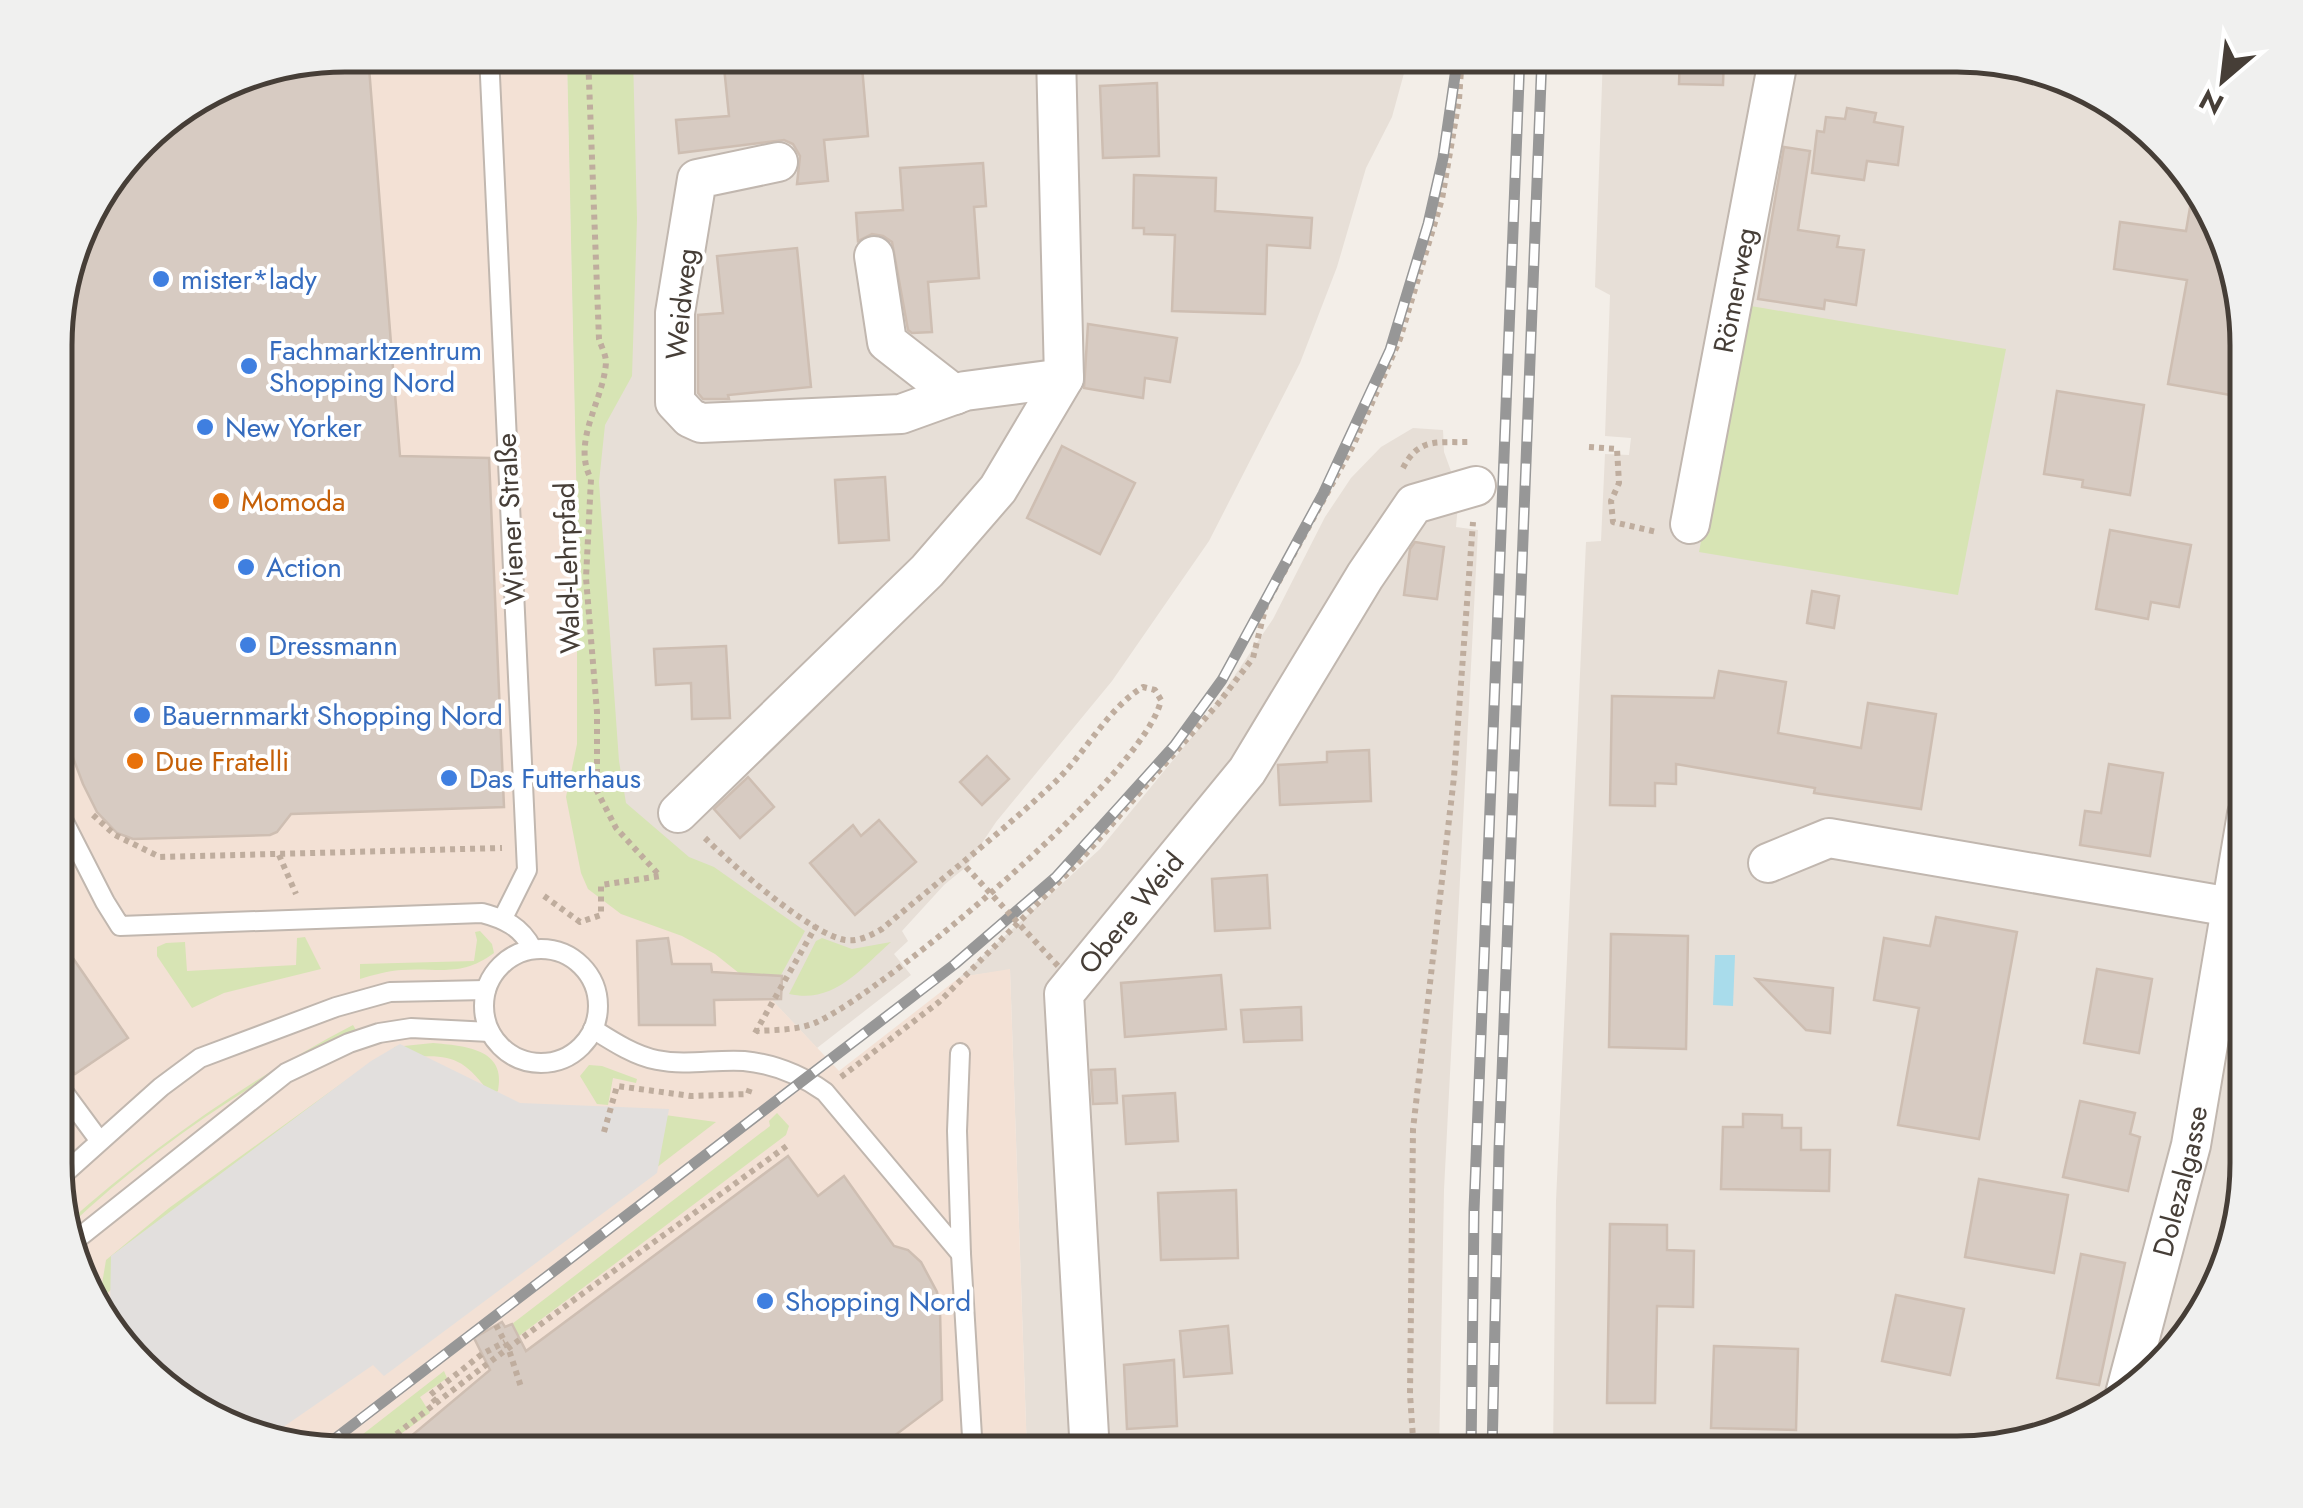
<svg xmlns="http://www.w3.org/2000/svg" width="2303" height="1508" font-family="Jost,sans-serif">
	<rect width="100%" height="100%" fill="#f3eee8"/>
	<g fill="#e7dfd7">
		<polygon points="567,55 1409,55 1392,117 1366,168 1337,267 1300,363 1209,541 1112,681 996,822 966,867 944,885 902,931 908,941 894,954 911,975 817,1048 579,795 577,514"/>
		<polygon points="1603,55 1958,55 2120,104 2209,201 2247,327 2247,1181 2199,1325 2102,1414 1976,1452 1553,1453 1556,1201 1586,542 1601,541 1605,454 1629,455 1631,438 1605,436 1610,295 1595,287"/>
		<polygon points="1413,428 1443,430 1444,452 1459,493 1456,527 1478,530 1444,1190 1439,1453 1027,1453 1010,970 960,977 1100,849 1197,731 1273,619 1325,517 1351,478 1381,447"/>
	</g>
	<polygon fill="#f3e1d5" points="345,55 567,55 577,514 579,795 839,1071 960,977 1010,969 1027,1453 345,1453 183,1404 94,1308 57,1200 57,308 153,127 235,77"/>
	<g fill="#d7e4b4">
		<polygon points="567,55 633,55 637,219 632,376 605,425 599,482 619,761 626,803 689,857 714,867 805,931 769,997 715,954 682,936 621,914 588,889 581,873 566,797 577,744 577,514"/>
		<polygon points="1745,305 2006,349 1958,595 1699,552"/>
		<path d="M480,931l12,13 2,9c-34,25 -55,14 -93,17 -14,1 -28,5 -41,9v-15l114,-3 3,-21 -2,-8z"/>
		<polygon points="305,937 321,969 224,993 192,1008 157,956 157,947 166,943 185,942 187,971 296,965 297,938"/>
		<path d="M822,938l30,11 39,-7c-31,27 -56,62 -102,52l27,-53z"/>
		<path d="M353,1025l3,5c-105,50 -205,119 -289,198l-1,-4c88,-78 182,-144 287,-199z"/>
		<path d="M433,1043c31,3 74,5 65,48l-7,4c-30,-41 -42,-41 -92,-37l-5,-11z"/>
		<polygon points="374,1060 105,1295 110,1310 167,1386 95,1309 100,1296 106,1260 169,1208"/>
		<polygon points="589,1065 602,1066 637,1079 636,1083 613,1078 608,1105 597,1104 580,1076"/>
		<polygon points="777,1113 789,1126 786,1135 519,1336 512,1324 770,1126 769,1121"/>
		<polygon points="665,1115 716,1122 656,1168"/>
		<polygon points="444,1371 447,1378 420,1397 430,1413 374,1453 340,1452"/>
	</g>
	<polygon fill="#e2dfdd" points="400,1044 520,1103 669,1109 657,1173 384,1376 373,1365 276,1432 183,1404 155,1374 110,1308 111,1256 371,1061"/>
	<polygon fill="#a9dceb" points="1715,955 1735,955 1733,1006 1713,1005"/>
	<g fill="#d7cbc2" stroke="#cebeb2" stroke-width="2.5">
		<polygon points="345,55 368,55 400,456 489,458 504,807 291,814 277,832 270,835 133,839 117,833 97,812 83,784 57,715 57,308 85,216 153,127 235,77"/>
		<polygon points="817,55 861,55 868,136 824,140 828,181 797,184 800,156 793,144 784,140 679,153 676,120 729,116 724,67 817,58"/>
		<polygon points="1680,55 1724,55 1723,85 1679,84"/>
		<polygon points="1157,83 1159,156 1103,158 1100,86"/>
		<polygon points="1847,108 1876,113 1874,122 1903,127 1898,165 1867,161 1864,180 1812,173 1817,131 1824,132 1826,117 1845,119"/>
		<polygon points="1784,147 1810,151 1798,230 1839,236 1837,247 1864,250 1856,305 1825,300 1824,309 1758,299"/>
		<polygon points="983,163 986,206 974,207 979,278 928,282 932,332 912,333 908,330 892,242 883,236 872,234 858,241 856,213 903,210 900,168"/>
		<polygon points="1134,175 1216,178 1215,211 1312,218 1310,248 1267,245 1265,314 1172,311 1175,235 1144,234 1144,228 1133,228"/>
		<polygon points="2194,184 2209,201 2247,327 2236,396 2168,384 2187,280 2114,269 2120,222 2186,231"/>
		<polygon points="797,248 811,387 728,395 729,399 703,399 698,393 698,315 723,313 717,256"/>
		<polygon points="1088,324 1177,338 1170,382 1145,378 1143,398 1084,388"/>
		<polygon points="2057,391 2144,405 2130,495 2082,487 2083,480 2044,474"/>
		<polygon points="1062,446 1135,483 1100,554 1027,518"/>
		<polygon points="885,477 889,540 839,543 835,480"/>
		<polygon points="2110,530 2191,545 2179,607 2151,602 2148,619 2096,609"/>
		<polygon points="1415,542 1444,547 1437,599 1404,595 1410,549"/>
		<polygon points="1812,591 1839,596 1834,628 1807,623"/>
		<polygon points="726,646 730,718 692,719 691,683 656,685 654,649"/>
		<polygon points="1719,671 1786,682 1778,733 1861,748 1868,703 1936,714 1921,809 1814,793 1815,788 1676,764 1676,784 1655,783 1655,806 1610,805 1612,696 1714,698"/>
		<polygon points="1369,750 1371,801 1280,805 1278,765 1327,762 1327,752"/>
		<polygon points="987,756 1009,779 982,805 960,782"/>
		<polygon points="2109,764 2163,773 2150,856 2080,845 2085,811 2101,813"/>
		<polygon points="748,777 774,807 740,838 714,809"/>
		<polygon points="879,820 916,862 855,915 810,863 853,825 861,836"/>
		<polygon points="1267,875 1270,928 1215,931 1212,879"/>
		<polygon points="1936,917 2017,932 1979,1139 1898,1125 1919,1008 1874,1000 1884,938 1930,946"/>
		<polygon points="1611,934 1688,936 1686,1049 1609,1047"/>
		<polygon points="57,935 128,1038 75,1074 57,1049"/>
		<polygon points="668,938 672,964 711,964 712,972 782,976 781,999 714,1000 715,1025 639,1025 637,941"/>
		<polygon points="2097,969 2152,979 2139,1053 2084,1043"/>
		<polygon points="1221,975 1226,1029 1125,1037 1121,983"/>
		<polygon points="1756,979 1833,988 1830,1033 1806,1030"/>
		<polygon points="1301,1007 1302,1040 1244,1042 1241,1010"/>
		<polygon points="1115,1069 1117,1103 1093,1104 1091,1070"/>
		<polygon points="1175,1093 1178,1141 1126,1144 1123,1096"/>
		<polygon points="2080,1101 2135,1113 2130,1134 2140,1137 2128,1191 2063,1177"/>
		<polygon points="1743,1114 1782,1115 1782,1128 1801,1128 1801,1150 1830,1150 1829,1191 1721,1189 1723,1127 1743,1127"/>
		<polygon points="788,1156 818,1196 844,1176 894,1246 908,1250 921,1262 937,1292 940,1310 942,1400 894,1436 895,1453 391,1453 490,1370 474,1338 502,1322 505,1327 512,1324 526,1351"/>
		<polygon points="1979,1179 2068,1195 2054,1273 1965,1257"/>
		<polygon points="1236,1190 1238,1258 1161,1260 1158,1193"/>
		<polygon points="1610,1224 1667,1225 1667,1250 1694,1251 1693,1307 1657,1306 1655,1403 1607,1403"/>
		<polygon points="2081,1254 2125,1263 2099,1385 2057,1378"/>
		<polygon points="1896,1295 1964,1309 1950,1375 1882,1361"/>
		<polygon points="1228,1326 1232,1373 1184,1377 1180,1331"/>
		<polygon points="1714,1346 1798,1349 1796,1430 1711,1428"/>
		<polygon points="1174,1360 1177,1426 1127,1429 1124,1365"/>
	</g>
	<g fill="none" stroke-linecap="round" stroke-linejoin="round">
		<defs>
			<g id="service">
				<polyline points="489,55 527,870 503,918"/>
				<path d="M57,808l48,94 15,24 362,-13c23,6 39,14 50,35"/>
				<circle cx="541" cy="1006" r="57"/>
				<path d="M593,1029c19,12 42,27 64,31 30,6 58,-1 87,1 30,3 57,14 81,31l136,162 -4,-123 3,-78"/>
				<polyline points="57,1083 99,1140"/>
				<polyline points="57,1180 161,1087 200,1058 336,1007 390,992 486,990"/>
				<polyline points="72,1243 286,1073 349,1043 379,1033 411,1028 490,1032"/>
				<polyline points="961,1254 973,1453"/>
			</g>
			<g id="minor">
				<polyline points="778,162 697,179 675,313 675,402 690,418 701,423 901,414 965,391 1064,378"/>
				<polyline points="874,256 887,342 955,395"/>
				<path id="s1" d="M1690,524l89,-469"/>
				<polyline points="678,813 927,571 998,489 1064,378 1056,55"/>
				<polyline points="1768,863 1829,838 2231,907"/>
				<path id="s2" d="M2125,1394l66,-249 56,-331"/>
				<path id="s3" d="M1090,1453l-26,-459 183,-223 118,-195 49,-72 62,-18"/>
			</g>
		</defs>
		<use href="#service" stroke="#c1b7af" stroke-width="22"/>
		<use href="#minor" stroke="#c1b7af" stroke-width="42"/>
		<g stroke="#bfad9e" stroke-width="6" stroke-dasharray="5 5" stroke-linecap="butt">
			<polyline points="1589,447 1617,449 1619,483 1611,501 1613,522 1657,532"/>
			<path d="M1403,468c16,-31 34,-25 66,-26"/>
			<polyline points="93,815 115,835 160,857 502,848"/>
			<path d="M705,838c26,26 105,96 140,102 14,2 26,-5 37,-11 57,-48 118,-95 172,-146 31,-29 53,-74 89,-96l12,3 6,10c-15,73 -273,289 -344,322 -17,8 -42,8 -61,9"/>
			<polyline points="279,855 296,894"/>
			<path d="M544,896l36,26 21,-7v-30l59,-9 -44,-48 -19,-37v-79l-11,-134 5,-99c-20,-38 13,-79 15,-117 0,-7 -5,-16 -7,-23l-11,-284"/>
			<polyline points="755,1033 816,926"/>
			<polyline points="841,1077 939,1002 1077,864 1217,705 1253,658 1266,605 1354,444 1400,339 1442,199 1459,100 1462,55"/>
			<polyline points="604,1132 617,1086 691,1096 748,1094 750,1088"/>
			<polyline points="496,1325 509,1350 521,1387"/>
			<polyline points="436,1402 430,1395 482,1354 505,1342"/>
			<path d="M373,1453c133,-108 276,-206 415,-308"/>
			<polyline points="1414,1453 1410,1394 1413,1129 1454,777 1473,522"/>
		</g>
		<use href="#service" stroke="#fff" stroke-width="18"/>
		<use href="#minor" stroke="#fff" stroke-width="38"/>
		<defs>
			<g id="rail">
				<polyline points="324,1447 955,964 1056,877 1174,746 1222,680 1323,494 1390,350 1428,224 1443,158 1458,55"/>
				<polyline points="1471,1453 1474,1210 1520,55"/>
				<polyline points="1492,1453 1499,1150 1542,55"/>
			</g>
		</defs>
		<use href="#rail" stroke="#979797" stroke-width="11"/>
		<use href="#rail" stroke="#fff" stroke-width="8" stroke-dasharray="22" stroke-linecap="butt"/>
		<polyline stroke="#bfad9e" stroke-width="6" stroke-dasharray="5 5" stroke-linecap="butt" points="966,867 1059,967"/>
	</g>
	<g fill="#3f7fe0" stroke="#fff" stroke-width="4">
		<circle cx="161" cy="279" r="10"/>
		<circle cx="249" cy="366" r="10"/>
		<circle cx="205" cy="427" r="10"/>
		<circle cx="246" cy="567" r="10"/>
		<circle cx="248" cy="645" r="10"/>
		<circle cx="142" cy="715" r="10"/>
		<circle cx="449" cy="778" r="10"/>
		<circle cx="765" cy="1301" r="10"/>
	</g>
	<g fill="#e8710a" stroke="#fff" stroke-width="4">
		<circle cx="221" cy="501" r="10"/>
		<circle cx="135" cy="761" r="10"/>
	</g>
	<g text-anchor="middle" stroke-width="8" stroke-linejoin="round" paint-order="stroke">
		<g font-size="28" fill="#366cbe" stroke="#fff" text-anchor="start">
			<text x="181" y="289">mister*lady</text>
			<text x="269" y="360">Fachmarktzentrum<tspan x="269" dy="32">Shopping Nord</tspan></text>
			<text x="225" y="437">New Yorker</text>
			<text x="266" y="577">Action</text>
			<text x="268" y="655">Dressmann</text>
			<text x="162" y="725">Bauernmarkt Shopping Nord</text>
			<text x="469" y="788">Das Futterhaus</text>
			<text x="785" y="1311">Shopping Nord</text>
		</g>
		<g font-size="28" fill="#463e37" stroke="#fff">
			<text dy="10" stroke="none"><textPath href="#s1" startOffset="238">Römerweg</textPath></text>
			<text transform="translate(681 304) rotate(-84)" y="10">Weidweg</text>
			<text transform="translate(510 519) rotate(-93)" y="10">Wiener Straße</text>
			<text transform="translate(567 568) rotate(-92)" y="10">Wald-Lehrpfad</text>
			<text dy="10" stroke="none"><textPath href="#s3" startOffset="565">Obere Weid</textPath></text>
			<text dy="10" stroke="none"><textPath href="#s2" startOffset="220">Dolezalgasse</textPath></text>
		</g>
		<g font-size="28" fill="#c56008" stroke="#fff" text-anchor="start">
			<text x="241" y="511">Momoda</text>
			<text x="155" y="771">Due Fratelli</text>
		</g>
	</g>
	<path d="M0 0H2303V1508H0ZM345 72H1957A273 273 0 0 1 2230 345V1163A273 273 0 0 1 1957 1436H345A273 273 0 0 1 72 1163V345A273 273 0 0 1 345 72Z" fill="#f0f0ef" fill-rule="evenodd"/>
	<path fill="none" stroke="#463e37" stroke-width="5" d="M345 72H1957A273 273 0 0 1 2230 345V1163A273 273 0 0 1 1957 1436H345A273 273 0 0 1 72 1163V345A273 273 0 0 1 345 72Z"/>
	<g transform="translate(2223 80) rotate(208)" stroke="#ffffff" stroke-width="8" paint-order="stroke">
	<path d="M0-8L18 38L0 25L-18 38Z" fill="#463e37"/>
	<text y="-15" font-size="28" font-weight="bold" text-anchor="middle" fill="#463e37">N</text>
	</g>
</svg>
